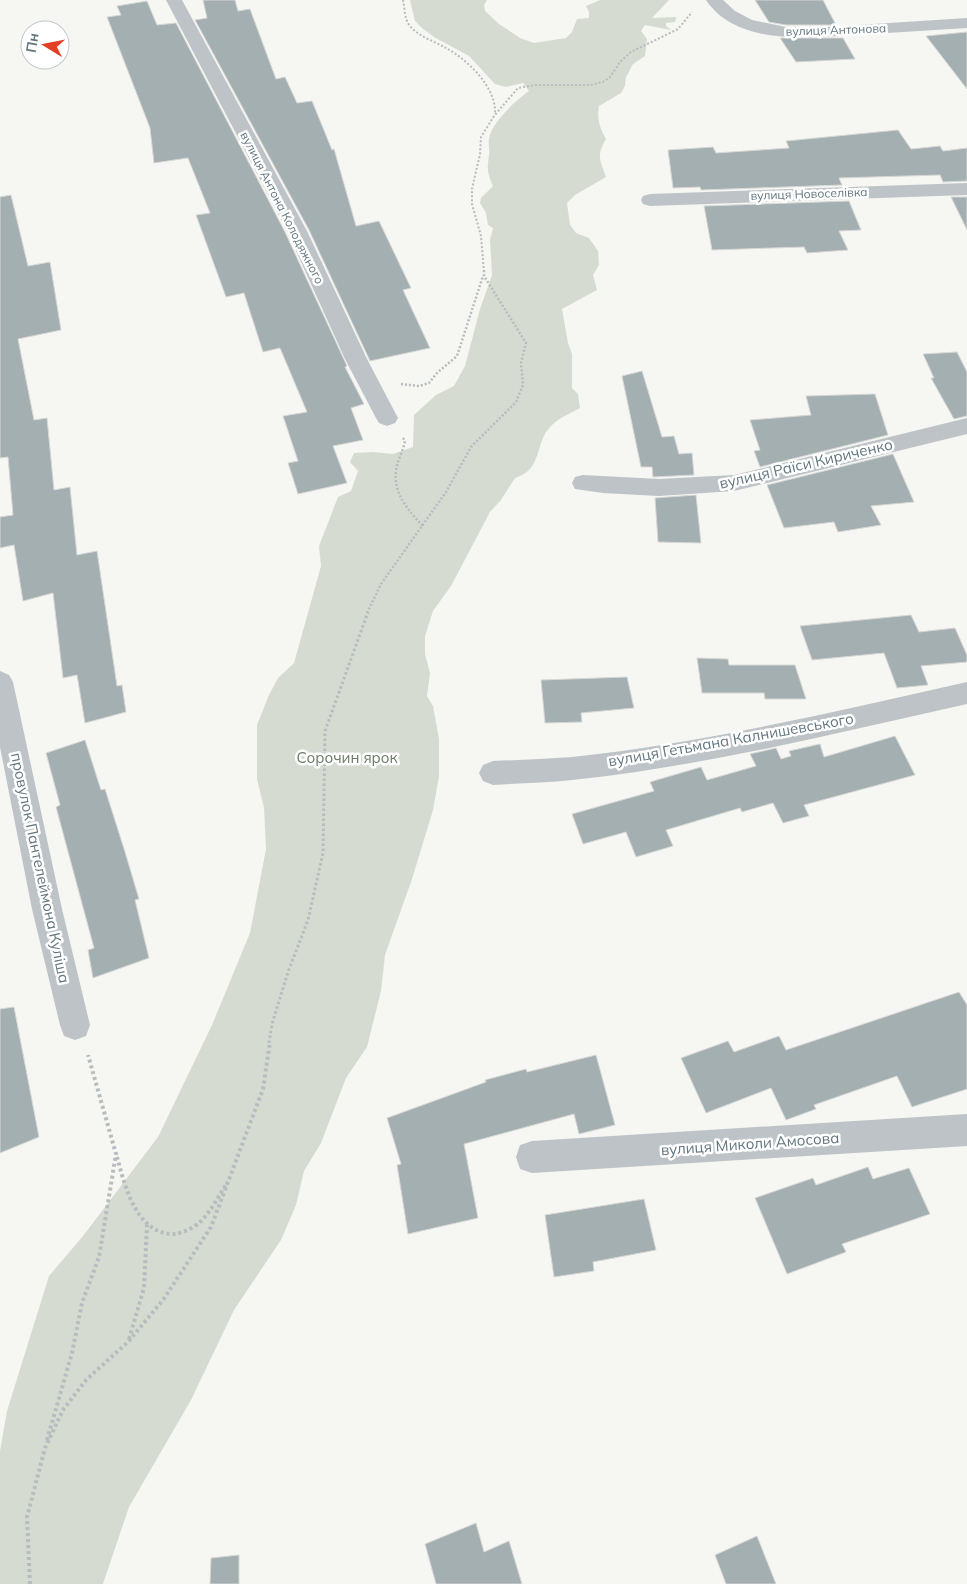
<svg xmlns="http://www.w3.org/2000/svg" width="967" height="1584" font-family="Mulish,sans-serif">
	<rect width="100%" height="100%" fill="#f6f6f3"/>
	<path fill="#d6dbd2" d="M410,0h77l-3,5 1,6 14,13 21,14 14,5 32,-5 6,-6 5,-13 12,-1v-6l-3,-6 14,-6h69l-17,18 24,-1 -1,5 -9,1v3l5,4 -26,-5 -4,6 6,8 -2,17 -12,8 -7,13 -1,9 -4,7 -22,13c-2,12 0,21 7,33 -10,17 -6,21 0,38l-31,18 -8,8 3,22 6,8 13,5 9,13 1,14 -6,10 4,15 -35,19 6,34 4,11v34l6,6 2,14c-9,5 -21,10 -28,17 -18,16 -8,44 -37,53l-14,22 -11,12 -39,74 -18,25 -8,25v18l5,19 -3,23 6,10 6,33v37l-6,34 -21,69 -27,76 -4,36 -14,56 -21,31 -25,65 -17,28 -8,34 -15,35 -47,70 -43,90 -62,107 -26,77h-103v-133l7,-40 42,-135 34,-40 75,-99 54,-112 38,-92 16,-84 -2,-41 -7,-29v-54l12,-30 9,-17 16,-15 27,-97 -2,-20 19,-49 13,-6 7,-20 -8,-9 4,-9 19,-1 20,2 20,-7 1,-32 22,-20 18,-9 11,-20 15,-57 12,-34 -2,-35 3,-12 -5,-3 -2,-12 -6,-10 1,-5 12,-12c-6,-14 -6,-16 -4,-31 1,-5 -1,-11 0,-16 2,-16 27,-39 40,-48l-6,-8 -17,4 -11,-3 -26,-28 -35,-19 -12,-9 -7,-7z"/>
	<g fill="#a4afb2" stroke="#d8d8d6">
		<polygon points="203,0 235,0 238,11 250,9 276,79 285,77 297,103 312,101 332,150 334,149 356,226 379,221 411,288 403,290 430,348 370,361 309,230 195,20 207,18"/>
		<polygon points="755,0 823,0 836,25 786,25 769,22"/>
		<polygon points="147,1 157,25 176,23 285,232 347,366 345,367 364,404 351,408 363,440 333,446 347,483 298,494 288,463 298,461 283,416 307,412 280,348 263,352 244,293 226,297 196,215 210,213 188,158 154,163 150,128 107,17 121,15 117,6"/>
		<polygon points="967,32 967,89 926,36"/>
		<polygon points="780,38 843,38 855,59 796,62"/>
		<polygon points="898,130 911,149 940,146 943,151 967,148 967,181 943,182 940,175 839,178 842,185 701,190 700,187 673,188 668,150 713,147 716,153 789,148 786,141"/>
		<polygon points="11,195 28,266 50,262 61,330 18,339 34,420 47,418 54,490 70,487 77,555 97,551 117,686 122,685 126,712 85,723 77,675 63,678 53,593 23,601 14,545 0,548 0,517 13,515 8,457 0,458 0,197"/>
		<polygon points="951,197 967,197 967,230"/>
		<polygon points="849,201 861,230 839,231 848,250 807,253 804,247 712,250 704,206"/>
		<polygon points="957,352 967,372 967,416 954,419 931,378 934,378 923,354"/>
		<polygon points="642,371 662,437 674,436 679,454 692,453 694,475 653,477 652,467 641,467 622,376"/>
		<polygon points="875,394 888,435 760,467 754,451 760,450 750,420 811,415 806,396"/>
		<polygon points="893,454 914,502 871,506 881,525 838,532 834,522 784,528 767,485"/>
		<polygon points="696,495 701,543 658,542 655,498"/>
		<polygon points="911,615 919,632 955,628 967,655 967,662 921,666 928,685 897,688 884,653 812,660 800,626"/>
		<polygon points="697,658 728,659 729,665 795,665 806,699 765,699 764,693 702,693"/>
		<polygon points="627,677 634,708 581,713 582,722 545,723 541,680"/>
		<polygon points="895,736 915,775 804,805 809,816 783,823 773,803 742,812 740,808 666,830 673,846 636,857 626,832 583,844 572,814 654,791 650,782 701,767 707,780 756,766 750,754 776,748 781,759 791,756 789,751 820,744 824,757"/>
		<polygon points="85,740 101,790 105,789 125,852 139,899 135,900 149,958 93,978 88,950 94,948 56,807 60,805 46,753"/>
		<polygon points="959,992 967,1005 967,1089 912,1107 897,1076 814,1105 816,1109 786,1120 771,1088 706,1113 681,1058 728,1041 734,1052 779,1036 786,1050"/>
		<polygon points="14,1007 39,1137 0,1153 0,1009"/>
		<polygon points="596,1055 615,1125 579,1134 574,1114 464,1144 478,1218 408,1234 397,1165 401,1164 387,1118 486,1082 485,1080 526,1069 527,1072"/>
		<polygon points="868,1167 873,1179 909,1168 930,1214 842,1244 846,1252 787,1274 755,1198 813,1178 816,1185"/>
		<polygon points="644,1199 656,1250 593,1262 594,1271 554,1277 545,1215"/>
		<polygon points="476,1523 484,1552 509,1541 522,1584 436,1584 425,1544"/>
		<polygon points="757,1536 776,1584 726,1584 715,1555"/>
		<polygon points="239,1555 239,1584 210,1584 211,1558"/>
	</g>
	<g fill="none" stroke-linecap="round" stroke-linejoin="round">
		<g stroke="#b7bcbe" stroke-width="2" stroke-dasharray="2 2" stroke-linecap="butt">
			<path d="M403,0c2,8 1,19 7,26 9,11 24,15 36,22 22,12 50,39 49,65"/>
			<polyline points="484,272 481,236 472,204 472,189 480,154 481,137 494,116 518,88 535,85 590,85 603,82 610,77 620,62 631,52 678,29 692,12"/>
		</g>
		<g stroke="#b7bcbe" stroke-width="2.5" stroke-dasharray="2 2" stroke-linecap="butt">
			<polyline points="401,384 419,386 429,383 437,373 457,356 483,276"/>
			<path d="M403,438l2,3c-2,10 -8,20 -9,30 -3,23 13,40 27,55"/>
			<polyline points="367,613 381,584 446,492 471,447 516,402 523,385 521,363 526,343 484,276 484,270"/>
		</g>
		<polyline stroke="#b7bcbe" stroke-width="3" stroke-dasharray="2.5 2.5" stroke-linecap="butt" points="269,1043 272,1024 288,972 308,920 323,853 325,731 368,612"/>
		<g stroke="#b7bcbe" stroke-width="4" stroke-dasharray="3 3" stroke-linecap="butt">
			<path d="M117,1157c8,29 19,78 58,77 7,-1 18,-6 24,-11 12,-11 20,-28 29,-41"/>
			<polyline points="129,1339 144,1288 147,1225"/>
			<polyline points="47,1440 72,1353 82,1303 99,1257 116,1154 88,1055"/>
			<polyline points="30,1584 27,1517 45,1448 63,1410 86,1380 128,1342 163,1300 211,1227 263,1089 270,1042"/>
		</g>
		<g fill="#bdc3c6" fill-rule="evenodd">
			<polygon points="166,0 182,0 307,231 367,359 398,418 395,423 387,426 379,423 376,418 345,359 287,231"/>
			<path d="M706,0h17l12,11 17,9 34,7h41l140,-9v10c-32,2 -64,4 -96,6 -51,2 -131,16 -165,-34z"/>
			<polygon points="967,183 967,195 650,206 643,204 641,200 643,196 650,194"/>
			<polygon points="967,418 967,434 734,491 659,496 603,493 575,489 572,483 575,477 583,475 659,479 734,475"/>
			<polygon points="0,671 9,675 13,682 62,909 90,1025 86,1036 75,1040 64,1036 60,1025 32,909 0,747"/>
			<path d="M967,682v22c-130,29 -262,62 -395,76 -26,3 -53,3 -79,5l-10,-4 -4,-8 4,-8 10,-4c26,-1 53,-2 79,-4 133,-14 265,-46 395,-75z"/>
			<polygon points="967,1114 967,1146 532,1173 520,1169 516,1157 520,1145 532,1141"/>
		</g>
	</g>
	<g text-anchor="middle" stroke-width="5" stroke-linejoin="round" paint-order="stroke">
		<g font-size="12" fill="#61757e" stroke="#fff">
			<text transform="translate(836 30) rotate(-2)" y="4">вулиця Антонова</text>
			<text transform="translate(809 194) rotate(-2)" y="4">вулиця Новоселівка</text>
			<text transform="translate(282 208) rotate(63)" y="4">вулиця Антона Колодяжного</text>
		</g>
		<g font-size="15" fill="#61757e" stroke="#fff">
			<text transform="translate(806 464) rotate(-13)" y="5">вулиця Раїси Кириченко</text>
			<text transform="translate(731 740) rotate(-10)" y="5">вулиця Гетьмана Калнишевського</text>
			<text transform="translate(40 868) rotate(78)" y="5">провулок Пантелеймона Куліша</text>
			<text transform="translate(750 1144) rotate(-4)" y="5">вулиця Миколи Амосова</text>
		</g>
		<g font-size="15" fill="#6b7b64" stroke="#fff">
			<text x="347" y="763">Сорочин ярок</text>
		</g>
	</g>
	<g transform="translate(45 45) rotate(280)"><circle r="24" fill="#ffffff" stroke="#c0c8cb"/>
	<path d="M0-4L9 19L0 12L-9 19Z" fill="#e43e25"/>
	<text y="-8" font-size="14" font-weight="bold" text-anchor="middle" fill="#61757e">Пн</text>
	</g>
</svg>
